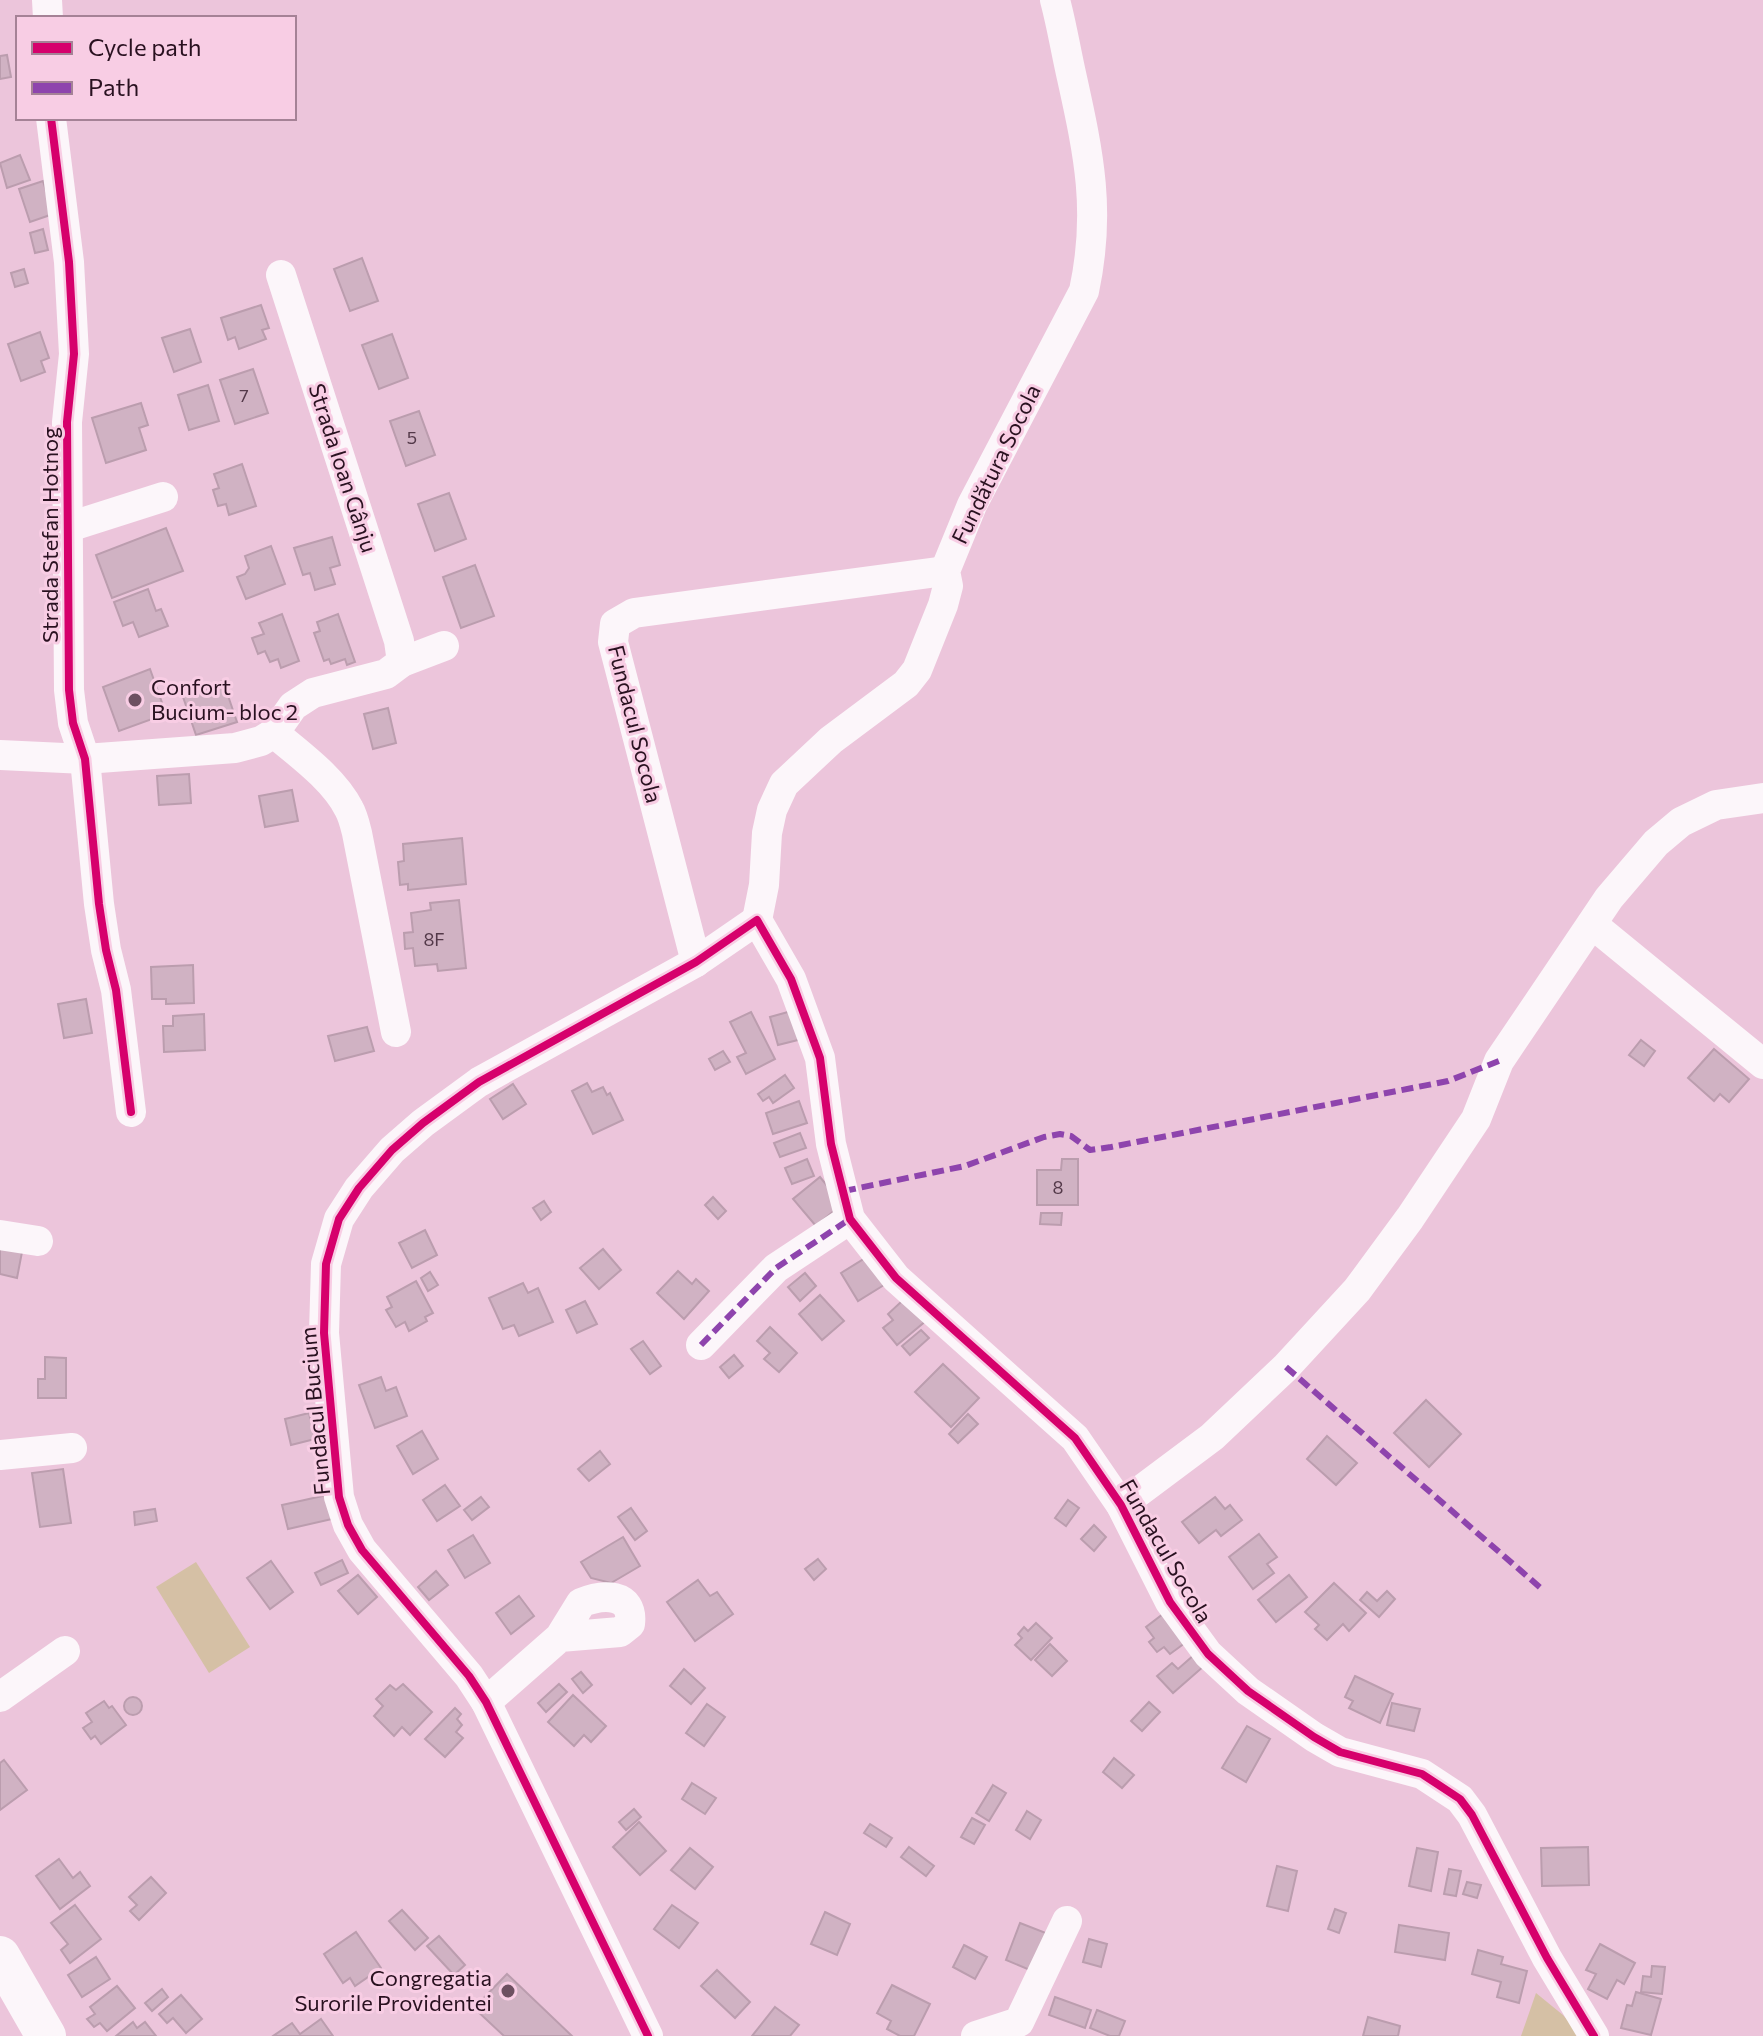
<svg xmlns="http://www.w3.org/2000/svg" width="1763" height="2036" font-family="Commissioner,sans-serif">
	<rect width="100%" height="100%" fill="#ecc5db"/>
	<g fill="#d5c0a5">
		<polygon points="196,1562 250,1647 209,1673 156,1587"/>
		<polygon points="1536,1993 1563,2015 1582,2036 1521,2036"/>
	</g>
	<g fill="#d0b2c3" stroke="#bb9dae" stroke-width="2">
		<polygon points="7,55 11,77 0,79 0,56"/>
		<polygon points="20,155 30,180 7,188 0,163"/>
		<polygon points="43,181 53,214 30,222 19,189"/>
		<polygon points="43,229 48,250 35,253 30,233"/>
		<polygon points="362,258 378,301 350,311 334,269"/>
		<polygon points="24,269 28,283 15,287 11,273"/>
		<polygon points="261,305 269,328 262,330 266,339 239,349 235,337 228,340 221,318"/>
		<polygon points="190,329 201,362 174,372 162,338"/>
		<polygon points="40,332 49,358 41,361 45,372 21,381 8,344"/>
		<polygon points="392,334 408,378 379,389 362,345"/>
		<polygon points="253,369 268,413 235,424 220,380"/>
		<polygon points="208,385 219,421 189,430 178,395"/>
		<polygon points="141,403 148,425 139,428 146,450 106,463 92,418"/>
		<polygon points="419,411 435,455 406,466 390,421"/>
		<polygon points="242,464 256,506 229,515 226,504 218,506 213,490 219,488 214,474"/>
		<polygon points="449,493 466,539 435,551 418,504"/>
		<polygon points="166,528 183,571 112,598 96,555"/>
		<polygon points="332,537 340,565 330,568 335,584 315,590 310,573 303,575 294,548"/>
		<polygon points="271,546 285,584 246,599 237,577 245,574 249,568 245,556"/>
		<polygon points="475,565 494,616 461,628 443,577"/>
		<polygon points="148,589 156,611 161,609 168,626 139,637 133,622 123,626 114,602"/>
		<polygon points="282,614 299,661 281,668 278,659 270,662 265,651 258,654 252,638 264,634 259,623"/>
		<polygon points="338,614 355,662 347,665 345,659 331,664 329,659 324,661 314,633 320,631 317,622"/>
		<polygon points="150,669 166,714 119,731 103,687"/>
		<polygon points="223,681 237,722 196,735 182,694"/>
		<polygon points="388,708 396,743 373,749 364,714"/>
		<polygon points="189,774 191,803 159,805 157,776"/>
		<polygon points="292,790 298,821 265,827 259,796"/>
		<polygon points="462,838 466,884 408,890 408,884 400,885 398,862 404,861 403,844"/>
		<polygon points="459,900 466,968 438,971 437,964 415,966 413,948 405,949 404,933 413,932 411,913 431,910 430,903"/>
		<polygon points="193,965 194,1003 166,1004 166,999 152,999 151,967"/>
		<polygon points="86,999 92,1033 64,1038 58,1004"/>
		<polygon points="795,1010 802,1039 778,1045 770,1017"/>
		<polygon points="751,1012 775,1059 746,1074 737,1057 746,1053 730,1022"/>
		<polygon points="204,1014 205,1050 164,1052 163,1026 173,1026 173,1016"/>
		<polygon points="367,1027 374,1051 335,1061 328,1036"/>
		<polygon points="1641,1040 1655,1051 1644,1066 1629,1055"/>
		<polygon points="1714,1049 1749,1079 1729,1102 1720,1094 1714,1101 1688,1078"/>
		<polygon points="723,1051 730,1062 715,1070 709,1059"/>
		<polygon points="785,1075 794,1088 773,1103 769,1097 763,1101 758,1094"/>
		<polygon points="587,1083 592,1092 603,1087 607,1095 610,1093 623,1120 593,1134 572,1091"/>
		<polygon points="513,1084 526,1104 503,1119 490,1099"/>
		<polygon points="799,1101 807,1123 773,1134 766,1113"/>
		<polygon points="800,1133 806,1148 780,1157 774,1143"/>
		<polygon points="807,1159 814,1176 792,1184 785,1168"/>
		<polygon points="1062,1159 1078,1159 1078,1205 1037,1205 1037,1170 1061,1170"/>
		<polygon points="820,1177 842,1204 816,1226 793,1199"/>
		<polygon points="713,1197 726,1211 718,1219 705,1205"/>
		<polygon points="544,1201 551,1212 541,1220 533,1208"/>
		<polygon points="1041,1213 1062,1213 1061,1225 1040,1224"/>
		<polygon points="425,1230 437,1255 412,1268 399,1243"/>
		<polygon points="0,1247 22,1252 17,1278 0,1274"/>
		<polygon points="603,1249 621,1270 599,1289 580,1268"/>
		<polygon points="867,1257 884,1285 858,1301 841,1273"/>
		<polygon points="678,1271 692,1284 696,1279 709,1291 684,1319 657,1293"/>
		<polygon points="430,1272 438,1285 428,1291 421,1278"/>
		<polygon points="805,1273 816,1286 800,1301 788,1287"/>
		<polygon points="416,1281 433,1313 425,1317 427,1321 409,1331 405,1322 396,1327 386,1310 392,1307 387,1297"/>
		<polygon points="523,1283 528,1293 538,1288 553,1322 519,1336 514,1325 503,1329 489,1298"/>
		<polygon points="820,1295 844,1321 822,1340 799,1314"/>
		<polygon points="585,1301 597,1324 577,1333 566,1310"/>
		<polygon points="902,1301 927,1320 897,1345 883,1328 893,1320 888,1314"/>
		<polygon points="770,1327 797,1353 779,1372 764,1359 770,1353 757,1341"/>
		<polygon points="921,1330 929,1338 910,1355 902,1346"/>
		<polygon points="643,1341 661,1366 650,1374 631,1349"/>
		<polygon points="734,1355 743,1366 729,1378 720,1367"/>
		<polygon points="45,1357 66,1358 66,1398 38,1398 38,1379 45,1379"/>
		<polygon points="943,1364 979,1398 951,1427 915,1392"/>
		<polygon points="381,1377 386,1391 396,1387 407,1416 375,1428 359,1385"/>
		<polygon points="1426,1400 1461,1434 1429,1467 1394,1433"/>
		<polygon points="309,1413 315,1439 291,1445 285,1419"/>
		<polygon points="968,1414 978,1424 958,1443 949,1434"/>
		<polygon points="422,1431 438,1459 413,1474 397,1446"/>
		<polygon points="1327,1436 1357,1463 1336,1485 1307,1459"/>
		<polygon points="600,1451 610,1464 589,1481 578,1469"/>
		<polygon points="63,1469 71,1523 40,1527 32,1473"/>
		<polygon points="445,1485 460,1506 437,1521 423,1500"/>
		<polygon points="327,1495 332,1519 288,1529 282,1505"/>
		<polygon points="481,1497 489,1507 472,1520 464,1510"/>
		<polygon points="1215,1497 1225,1509 1230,1505 1242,1520 1221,1536 1216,1530 1199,1543 1182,1522"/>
		<polygon points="1068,1500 1079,1508 1066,1526 1055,1518"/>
		<polygon points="631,1508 647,1531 635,1540 618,1517"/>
		<polygon points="155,1509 157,1521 135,1525 134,1512"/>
		<polygon points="1094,1525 1106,1537 1094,1551 1081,1539"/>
		<polygon points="1259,1534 1277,1557 1267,1564 1274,1573 1253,1589 1229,1557"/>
		<polygon points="473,1535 490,1563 465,1578 448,1550"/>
		<polygon points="623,1537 640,1566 611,1583 591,1578 581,1562"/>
		<polygon points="818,1559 826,1569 814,1580 805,1569"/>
		<polygon points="342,1560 348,1573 321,1585 315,1573"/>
		<polygon points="271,1561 293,1592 270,1609 247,1578"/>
		<polygon points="436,1571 448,1585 429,1600 418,1587"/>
		<polygon points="358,1575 377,1597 358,1614 338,1591"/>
		<polygon points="1289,1575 1307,1597 1276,1622 1258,1600"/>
		<polygon points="698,1580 710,1596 717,1592 733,1614 695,1641 667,1602"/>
		<polygon points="1334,1583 1366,1613 1349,1631 1343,1624 1327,1640 1315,1629 1319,1625 1305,1612"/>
		<polygon points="1387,1591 1395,1599 1379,1617 1360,1600 1367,1592 1377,1601"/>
		<polygon points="519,1596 534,1616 511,1634 496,1613"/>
		<polygon points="1167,1611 1189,1640 1170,1654 1164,1647 1157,1652 1149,1642 1154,1638 1146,1627"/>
		<polygon points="1036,1623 1052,1638 1031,1660 1015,1645 1022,1638 1018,1634 1024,1627 1028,1631"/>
		<polygon points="1050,1644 1067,1661 1052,1676 1035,1660"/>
		<polygon points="1194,1655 1204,1666 1173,1693 1157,1676 1172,1663 1178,1669"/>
		<polygon points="684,1669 705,1688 691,1704 670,1686"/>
		<polygon points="581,1672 592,1685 583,1693 572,1679"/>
		<polygon points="1355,1676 1393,1694 1380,1723 1349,1708 1353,1701 1345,1697"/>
		<polygon points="403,1684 432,1712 410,1735 402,1727 394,1736 374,1716 383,1706 376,1699 390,1685 396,1690"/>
		<polygon points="559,1684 567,1692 546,1712 538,1703"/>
		<polygon points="573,1695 606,1726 591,1742 584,1735 574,1746 548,1722"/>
		<circle cx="133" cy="1706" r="9"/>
		<polygon points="104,1701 109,1708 112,1706 126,1725 101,1744 95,1736 91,1739 83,1728 92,1722 86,1713"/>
		<polygon points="1149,1702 1160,1712 1142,1731 1131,1721"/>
		<polygon points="1392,1703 1420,1709 1414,1731 1387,1725"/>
		<polygon points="707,1704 725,1717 704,1746 686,1733"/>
		<polygon points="455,1708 461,1714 457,1719 462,1725 456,1732 463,1738 445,1757 425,1739"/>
		<polygon points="1247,1726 1270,1739 1246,1782 1222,1768"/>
		<polygon points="1114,1758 1134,1775 1122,1788 1103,1772"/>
		<polygon points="4,1760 27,1790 0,1810 0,1763"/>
		<polygon points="692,1783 716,1798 705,1814 682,1799"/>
		<polygon points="993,1785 1006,1793 989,1821 976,1813"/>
		<polygon points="634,1809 641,1817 626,1830 619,1822"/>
		<polygon points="1027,1811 1041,1820 1030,1839 1016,1830"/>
		<polygon points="972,1818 985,1825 974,1844 961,1837"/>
		<polygon points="639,1822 666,1851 640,1875 613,1847"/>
		<polygon points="870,1824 892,1838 886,1847 864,1833"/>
		<polygon points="909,1847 934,1866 926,1876 901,1857"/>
		<polygon points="1588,1847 1589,1885 1542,1886 1541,1848"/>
		<polygon points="690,1848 713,1867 695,1889 671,1870"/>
		<polygon points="1417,1848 1438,1852 1431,1891 1409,1886"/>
		<polygon points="59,1859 73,1878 80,1872 90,1886 60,1909 36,1876"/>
		<polygon points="1277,1866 1297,1871 1288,1911 1267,1906"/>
		<polygon points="1449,1869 1461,1871 1456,1896 1444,1894"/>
		<polygon points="151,1877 166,1893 139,1920 130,1911 137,1905 129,1897"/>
		<polygon points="1467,1882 1481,1885 1477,1898 1463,1894"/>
		<polygon points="75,1905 101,1939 70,1963 61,1950 68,1944 51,1923"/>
		<polygon points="672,1905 698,1923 679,1948 654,1929"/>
		<polygon points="1335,1909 1346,1913 1339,1933 1328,1929"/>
		<polygon points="402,1910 428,1938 415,1950 389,1921"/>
		<polygon points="825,1912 850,1924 837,1955 811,1944"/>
		<polygon points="1020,1923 1051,1935 1037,1973 1006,1960"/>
		<polygon points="1399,1925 1449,1933 1445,1960 1395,1952"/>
		<polygon points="356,1932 381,1968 355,1986 350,1978 343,1983 324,1954"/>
		<polygon points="439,1936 465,1965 454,1975 427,1946"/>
		<polygon points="1089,1939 1107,1944 1101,1967 1083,1962"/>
		<polygon points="1600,1944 1635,1963 1624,1984 1617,1980 1607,1999 1588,1989 1596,1974 1586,1970"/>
		<polygon points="964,1945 987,1957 975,1979 953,1967"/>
		<polygon points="1478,1950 1503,1957 1501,1964 1527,1971 1519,2003 1497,1997 1501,1982 1472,1974"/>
		<polygon points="96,1957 110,1979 82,1997 68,1975"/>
		<polygon points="1652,1966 1665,1967 1662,1994 1641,1992 1643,1976 1651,1977"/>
		<polygon points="717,1970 750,2002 735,2018 701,1986"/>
		<polygon points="507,1974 572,2036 504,2036 474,2008"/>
		<polygon points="892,1985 930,2004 914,2036 900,2036 887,2029 891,2021 877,2013"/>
		<polygon points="117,1986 135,2008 107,2031 100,2023 94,2027 87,2019 95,2014 90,2007"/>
		<polygon points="162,1989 168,1997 152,2011 145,2003"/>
		<polygon points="1636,1992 1661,1999 1651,2035 1621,2028 1627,2005 1632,2006"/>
		<polygon points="181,1995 202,2019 186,2033 173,2018 167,2023 159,2014"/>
		<polygon points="1055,1997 1091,2010 1085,2028 1049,2015"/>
		<polygon points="775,2007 799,2025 790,2036 752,2036"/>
		<polygon points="1097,2010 1125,2021 1119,2036 1110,2036 1090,2028"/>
		<polygon points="1368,2017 1400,2026 1398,2036 1363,2036"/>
		<polygon points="321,2019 333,2036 273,2036 292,2023 300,2034"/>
		<polygon points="133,2022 137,2028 145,2022 156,2036 116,2036"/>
	</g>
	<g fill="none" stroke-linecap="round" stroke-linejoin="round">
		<g stroke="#fcf6fa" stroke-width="30">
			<polyline points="47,0 48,18"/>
			<polyline points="51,118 69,262 74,354 67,422 69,690 73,723 85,759 99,904 106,950 116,990 131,1112"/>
			<polyline points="281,275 399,641 402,662"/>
			<polyline points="69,527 163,497"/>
			<path d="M274,733c25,21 60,46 75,76 4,7 6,16 8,24l39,199"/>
			<polyline points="0,755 85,759 235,748 261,741 274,733 293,706 313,693 386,674 402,662 444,646"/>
			<polyline points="757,920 791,979 820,1058 831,1144 850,1219 896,1278 1075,1438 1121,1505 1170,1602 1208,1654 1248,1691 1314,1737 1340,1752 1422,1774 1460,1799 1472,1815 1547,1958 1594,2036"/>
			<path d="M757,920l7,-35 3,-52 5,-23 12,-26 47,-44 75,-56 11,-14 26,-65 5,-19 -3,-15 27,-66 112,-214c17,-79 5,-136 -12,-213 -6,-26 -10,-52 -17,-78"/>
			<polyline points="1592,924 1763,1064"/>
			<polyline points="696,962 613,642 615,624 634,613 945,571"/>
			<polyline points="0,1235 38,1241"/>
			<polyline points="701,1345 776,1268 850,1219"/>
			<polyline points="0,1455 72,1448"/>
			<polyline points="1121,1505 1212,1437 1286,1367 1357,1290 1410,1218 1476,1119 1499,1061 1609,898 1656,843 1681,822 1716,805 1763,798"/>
			<polyline points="0,1697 65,1651"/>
			<path d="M486,1702l74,-65 21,-34c21,-9 53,-11 49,21l-10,8 -60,5"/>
			<polyline points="648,2036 486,1702 469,1676 362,1550 348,1525 339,1497 324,1333 326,1264 339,1219 359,1188 392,1150 423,1123 479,1082 696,962 757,920"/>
			<polyline points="976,2036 1019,2022 1067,1921"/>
		</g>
		<polyline stroke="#fcf6fa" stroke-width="40" points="0,1956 46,2036"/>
		<g stroke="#8e44ad" stroke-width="6" stroke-dasharray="12 6" stroke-linecap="butt">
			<polyline points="844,1191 965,1166 1044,1137 1060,1134 1071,1136 1090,1150 1111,1147 1448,1081 1499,1061"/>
			<polyline points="701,1345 776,1268 850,1219"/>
			<polyline points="1286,1367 1543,1590"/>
		</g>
		<defs>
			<g id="cycleway">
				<polyline points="51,118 69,262 74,354 67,422 69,690 73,723 85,759 99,904 106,950 116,990 131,1112"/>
				<polyline points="648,2036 486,1702 469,1676 362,1550 348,1525 339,1497 324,1333 326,1264 339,1219 359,1188 392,1150 423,1123 479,1082 696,962 757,920 791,979 820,1058 831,1144 850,1219 896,1278 1075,1438 1121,1505 1170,1602 1208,1654 1248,1691 1314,1737 1340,1752 1422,1774 1460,1799 1472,1815 1547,1958 1594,2036"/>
			</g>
		</defs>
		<use href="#cycleway" stroke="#f8cde4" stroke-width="13"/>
		<use href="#cycleway" stroke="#d6006c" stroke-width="8"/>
	</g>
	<g fill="#6d5061" stroke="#f8cde4" stroke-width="3">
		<circle cx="135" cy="700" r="8"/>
		<circle cx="508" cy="1991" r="8"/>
	</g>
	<g text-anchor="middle" stroke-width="6" stroke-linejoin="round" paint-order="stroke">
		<g font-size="18" fill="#533949">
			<text x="244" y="402">7</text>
			<text x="412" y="444">5</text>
			<text x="434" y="946">8F</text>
			<text x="1058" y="1194">8</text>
		</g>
		<g font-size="22" fill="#291120" stroke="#f8cde4">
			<text transform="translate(996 464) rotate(-64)" y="8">Fundătura Socola</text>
			<text transform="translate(343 468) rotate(72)" y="8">Strada Ioan Gânju</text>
			<text transform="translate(50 535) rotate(-90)" y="8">Strada Stefan Hotnog</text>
			<text transform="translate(635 724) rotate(76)" y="8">Fundacul Socola</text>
			<text transform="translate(315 1411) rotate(-95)" y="8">Fundacul Bucium</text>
			<text transform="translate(1166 1551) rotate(60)" y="8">Fundacul Socola</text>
		</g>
		<g font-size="22" fill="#291120" stroke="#f8cde4" text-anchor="start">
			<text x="151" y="695">Confort<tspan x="151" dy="25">Bucium- bloc 2</tspan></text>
			<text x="492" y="1986" text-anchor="end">Congregatia<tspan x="492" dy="25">Surorile Providentei</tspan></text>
		</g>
	</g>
	<rect x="16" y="16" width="280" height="104" fill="#f8cde4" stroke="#a58296" stroke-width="2"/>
	<rect x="32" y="42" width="40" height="12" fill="#d6006c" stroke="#a58296" stroke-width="2"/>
	<text x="88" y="56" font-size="24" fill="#291120">Cycle path</text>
	<rect x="32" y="82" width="40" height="12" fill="#8e44ad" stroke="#a58296" stroke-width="2"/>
	<text x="88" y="96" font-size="24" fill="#291120">Path</text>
</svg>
